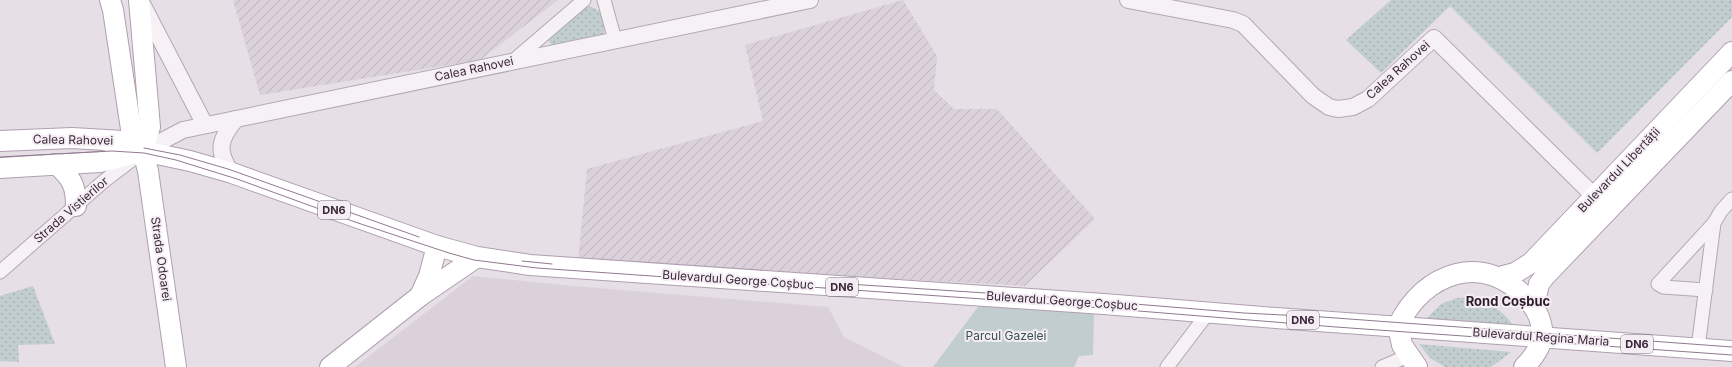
<svg xmlns="http://www.w3.org/2000/svg" width="1732" height="367" font-family="Inter,sans-serif">
	<defs>
		<pattern id="industrial-furrows" width="10" height="10" patternUnits="userSpaceOnUse"><rect width="10" height="10" fill="#dbd1db"/><path d="M-1 1l2-2M0 10L10 0M9 11l2-2" fill="none" stroke="#bdb3bd"/></pattern>
		<pattern id="grass-dots" width="8" height="8" patternUnits="userSpaceOnUse"><rect width="8" height="8" fill="#c1cdcf"/><path d="M2 2h.1M6 6h.1" fill="none" stroke="#a7b0b3" stroke-width="1.8" stroke-linecap="round"/></pattern>
	</defs>
	<rect width="100%" height="100%" fill="#e6dfe6"/>
	<polygon fill="#dbd1db" points="473,276 574,286 828,307 844,337 904,367 355,367"/>
	<g fill="url(#industrial-furrows)">
		<polygon points="233,0 558,0 480,60 260,95"/>
		<polygon points="903,0 937,56 934,90 954,109 997,109 1095,219 1025,286 578,262 587,169 763,121 745,45"/>
	</g>
	<g fill="url(#grass-dots)">
		<polygon points="1391,0 1732,0 1732,17 1597,153 1450,6 1381,73 1346,40"/>
		<path d="M588,6c14,3 21,16 15,29l-50,14 -6,-12 35,-30z"/>
		<polygon points="33,286 55,344 18,345 19,362 0,361 0,296"/>
		<path d="M1457,298c23,-2 43,9 56,27l-88,-5 16,-16z"/>
		<polygon points="1419,344 1511,352 1502,359 1491,367 1445,367 1430,358"/>
	</g>
	<polygon fill="#c1cdcf" points="980,304 1094,313 1093,355 1079,356 1074,367 933,367"/>
	<g fill="none" stroke-linecap="round" stroke-linejoin="round">
		<defs>
			<g id="minor">
				<polyline points="604,0 615,40"/>
				<polyline points="513,61 584,0"/>
				<polyline points="0,272 104,181 137,156"/>
				<polyline points="1706,290 1663,287 1658,284 1714,223"/>
				<polyline points="1698,348 1714,223 1721,211 1732,199"/>
				<polyline points="1167,367 1208,313"/>
				<polyline points="1382,367 1408,356"/>
			</g>
			<g id="tertiary">
				<polyline points="1128,0 1233,20 1243,24 1313,96 1329,107 1338,109 1353,107 1368,99 1434,38 1594,196"/>
				<polyline points="141,2 205,125"/>
				<polyline points="143,151 183,130 236,119 810,0"/>
				<path d="M232,173c-16,-21 -13,-34 4,-54"/>
			</g>
			<g id="primary">
				<polyline points="110,0 113,10 131,129 143,151 148,171 176,367"/>
				<polyline points="139,0 150,127 143,151"/>
				<polyline points="0,141 72,138 123,141 143,151 190,161 232,173 437,246 477,257 530,265 1104,304 1276,318 1732,351"/>
				<path d="M56,164c16,14 20,22 20,42"/>
				<polyline points="0,168 100,162 143,151"/>
				<polyline points="1500,277 1515,273 1531,263 1732,52"/>
				<polyline points="420,296 429,276 437,246"/>
				<polyline points="1534,306 1539,284 1545,276 1732,81"/>
				<polyline points="330,367 420,296 477,257"/>
				<path d="M1417,367l-15,-22 -4,-19c26,-55 87,-75 130,-26 9,9 16,25 14,39 -3,11 -10,20 -18,28"/>
			</g>
		</defs>
		<use href="#minor" stroke="#b3a8b3" stroke-width="15"/>
		<use href="#tertiary" stroke="#b3a8b3" stroke-width="18"/>
		<use href="#primary" stroke="#b09fb1" stroke-width="22"/>
		<use href="#minor" stroke="#f5f1f5" stroke-width="13"/>
		<use href="#tertiary" stroke="#f5f1f5" stroke-width="16"/>
		<use href="#primary" stroke="#fff" stroke-width="20"/>
		<g stroke="#8e7a8e" stroke-width="1">
			<polyline points="144,148 180,155 228,169 419,237"/>
			<polyline points="0,157 112,151 144,153 176,160 237,179 355,222 449,253 474,260 537,268 1040,303 1336,327 1732,355"/>
			<polyline points="522,261 552,264"/>
			<polyline points="833,283 1062,298 1244,313 1322,317 1732,347"/>
		</g>
	</g>
	<g text-anchor="middle" stroke-width="4" stroke-linejoin="round" paint-order="stroke">
		<g fill="#f4eef4" stroke="#736472" stroke-width="1">
			<rect x="318" y="201" width="32" height="18" rx="3"/>
			<rect x="826" y="278" width="32" height="18" rx="3"/>
			<rect x="1287" y="311" width="32" height="18" rx="3"/>
			<rect x="1621" y="335" width="32" height="18" rx="3"/>
		</g>
		<g font-size="11" font-weight="bold" fill="#3c293b">
			<text x="334" y="214">DN6</text>
			<text x="842" y="291">DN6</text>
			<text x="1303" y="324">DN6</text>
			<text x="1637" y="348">DN6</text>
		</g>
		<g font-size="12" fill="#3c293b" stroke="#f4eef4">
			<text transform="translate(474 69) rotate(-12)" y="4">Calea Rahovei</text>
			<text transform="translate(1398 70) rotate(-42)" y="4">Calea Rahovei</text>
			<text transform="translate(73 140) rotate(1)" y="4">Calea Rahovei</text>
			<text transform="translate(1619 170) rotate(-46)" y="4">Bulevardul Libertății</text>
			<text transform="translate(71 210) rotate(-41)" y="4">Strada Vistierilor</text>
			<text transform="translate(161 259) rotate(82)" y="4">Strada Odoarei</text>
			<text transform="translate(738 280) rotate(4)" y="4">Bulevardul George Coșbuc</text>
			<text transform="translate(1062 301) rotate(4)" y="4">Bulevardul George Coșbuc</text>
			<text transform="translate(1541 337) rotate(4)" y="4">Bulevardul Regina Maria</text>
		</g>
		<g font-size="12" fill="#385056" stroke="#f4eef4">
			<text x="1006" y="340">Parcul Gazelei</text>
		</g>
		<g font-size="13" font-weight="bold" fill="#2c1c2c" stroke="#f4eef4">
			<text x="1508" y="306">Rond Coșbuc</text>
		</g>
	</g>
</svg>
